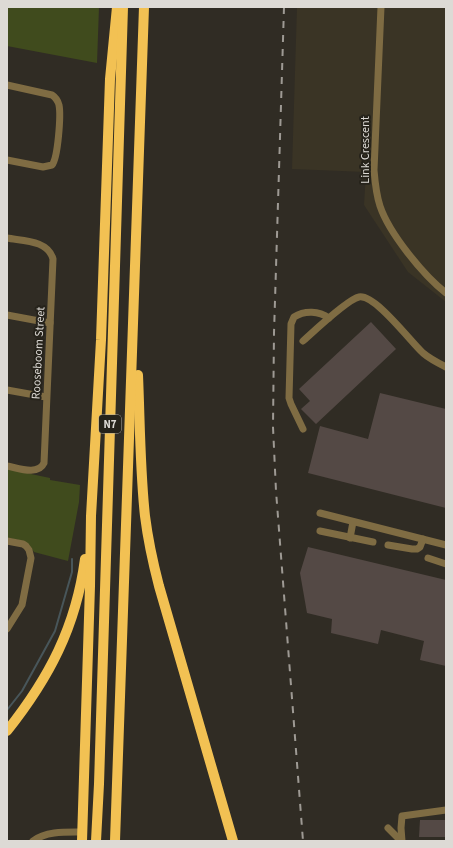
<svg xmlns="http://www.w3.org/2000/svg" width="453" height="848" font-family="'Source Sans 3',sans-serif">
	<rect width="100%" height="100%" fill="#302c24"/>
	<polygon fill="#3a3425" points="297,7 446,7 446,302 408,272 364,205 366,172 292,169"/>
	<g fill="#404b1d">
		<polygon points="7,7 99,7 97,63 7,46"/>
		<path d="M7,469l43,9v2l30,5 -1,17 -11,59 -34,-9c-7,-12 -14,-12 -27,-14z"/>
	</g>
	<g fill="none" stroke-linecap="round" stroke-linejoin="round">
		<polyline stroke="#48565a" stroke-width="2" points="7,710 22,691 55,631 72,572 72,559"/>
	</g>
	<g fill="#544945">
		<polygon points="371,322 396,349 316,424 301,409 310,401 299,389"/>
		<polygon points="380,393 446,409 446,508 308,473 320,426 368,439"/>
		<polygon points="308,547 446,580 446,666 420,660 424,641 381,630 378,644 331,633 332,619 307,613 300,573"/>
		<polygon points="420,820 446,820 446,837 419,837"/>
	</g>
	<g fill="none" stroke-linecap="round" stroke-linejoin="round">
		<g stroke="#7f6c43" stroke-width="7">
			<path d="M381,7l-7,163c1,12 2,24 6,36 9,27 43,69 66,87"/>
			<path d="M7,85l45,10c3,2 6,6 7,10 2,10 -1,53 -7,60l-9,2 -36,-7"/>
			<path d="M7,238c16,3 41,2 46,21l-9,204c-6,13 -26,5 -37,3"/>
			<polyline points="7,315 50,323"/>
			<path d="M303,341c10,-9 45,-42 56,-44 16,-3 51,44 64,56 7,6 15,10 23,14"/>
			<polyline points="7,390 46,397"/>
			<path d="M303,429l-12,-25 -2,-6 2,-74 3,-7c11,-7 25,-6 35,1"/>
			<polyline points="320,513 446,545"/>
			<polyline points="320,531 373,542"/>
			<polyline points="350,538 353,522"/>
			<polyline points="7,541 23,544 26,546 29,550 31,558 22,605 7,629"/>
			<polyline points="388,545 412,549 417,549 420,547 423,539"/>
			<polyline points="428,558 446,564"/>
			<polyline points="388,828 401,841"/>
			<path d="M33,841c13,-10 33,-9 49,-9"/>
			<polyline points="402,841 401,828 402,816 446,810"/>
		</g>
		<g stroke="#f2c153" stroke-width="10">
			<path d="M138,375c2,47 2,95 7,141 3,24 8,47 14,70l74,255"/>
			<path d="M7,731c42,-53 69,-104 78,-172"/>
			<polyline points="82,841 90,586 91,516 101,340 110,79 117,7"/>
			<polyline points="96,841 99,784 123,7"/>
			<polyline points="115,841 144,7"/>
		</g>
		<polyline stroke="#9e9a94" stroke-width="2" stroke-dasharray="7 7" stroke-linecap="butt" points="284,7 274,333 273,427 276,491 303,841"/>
	</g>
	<g text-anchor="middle" stroke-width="4" stroke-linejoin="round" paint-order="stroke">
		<rect fill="#26231b" stroke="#a6a39d" stroke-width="1" x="99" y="415" width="22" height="18" rx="3"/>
		<g font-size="11" font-weight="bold" fill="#dddad5">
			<text x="110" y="428">N7</text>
		</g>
		<g font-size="12" fill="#dddad5" stroke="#26231b">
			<text transform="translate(365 150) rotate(-90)" y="4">Link Crescent</text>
			<text transform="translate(38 353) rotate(-87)" y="4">Rooseboom Street</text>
		</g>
	</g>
	<rect width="453" height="848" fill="none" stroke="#dddad5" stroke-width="16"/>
</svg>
